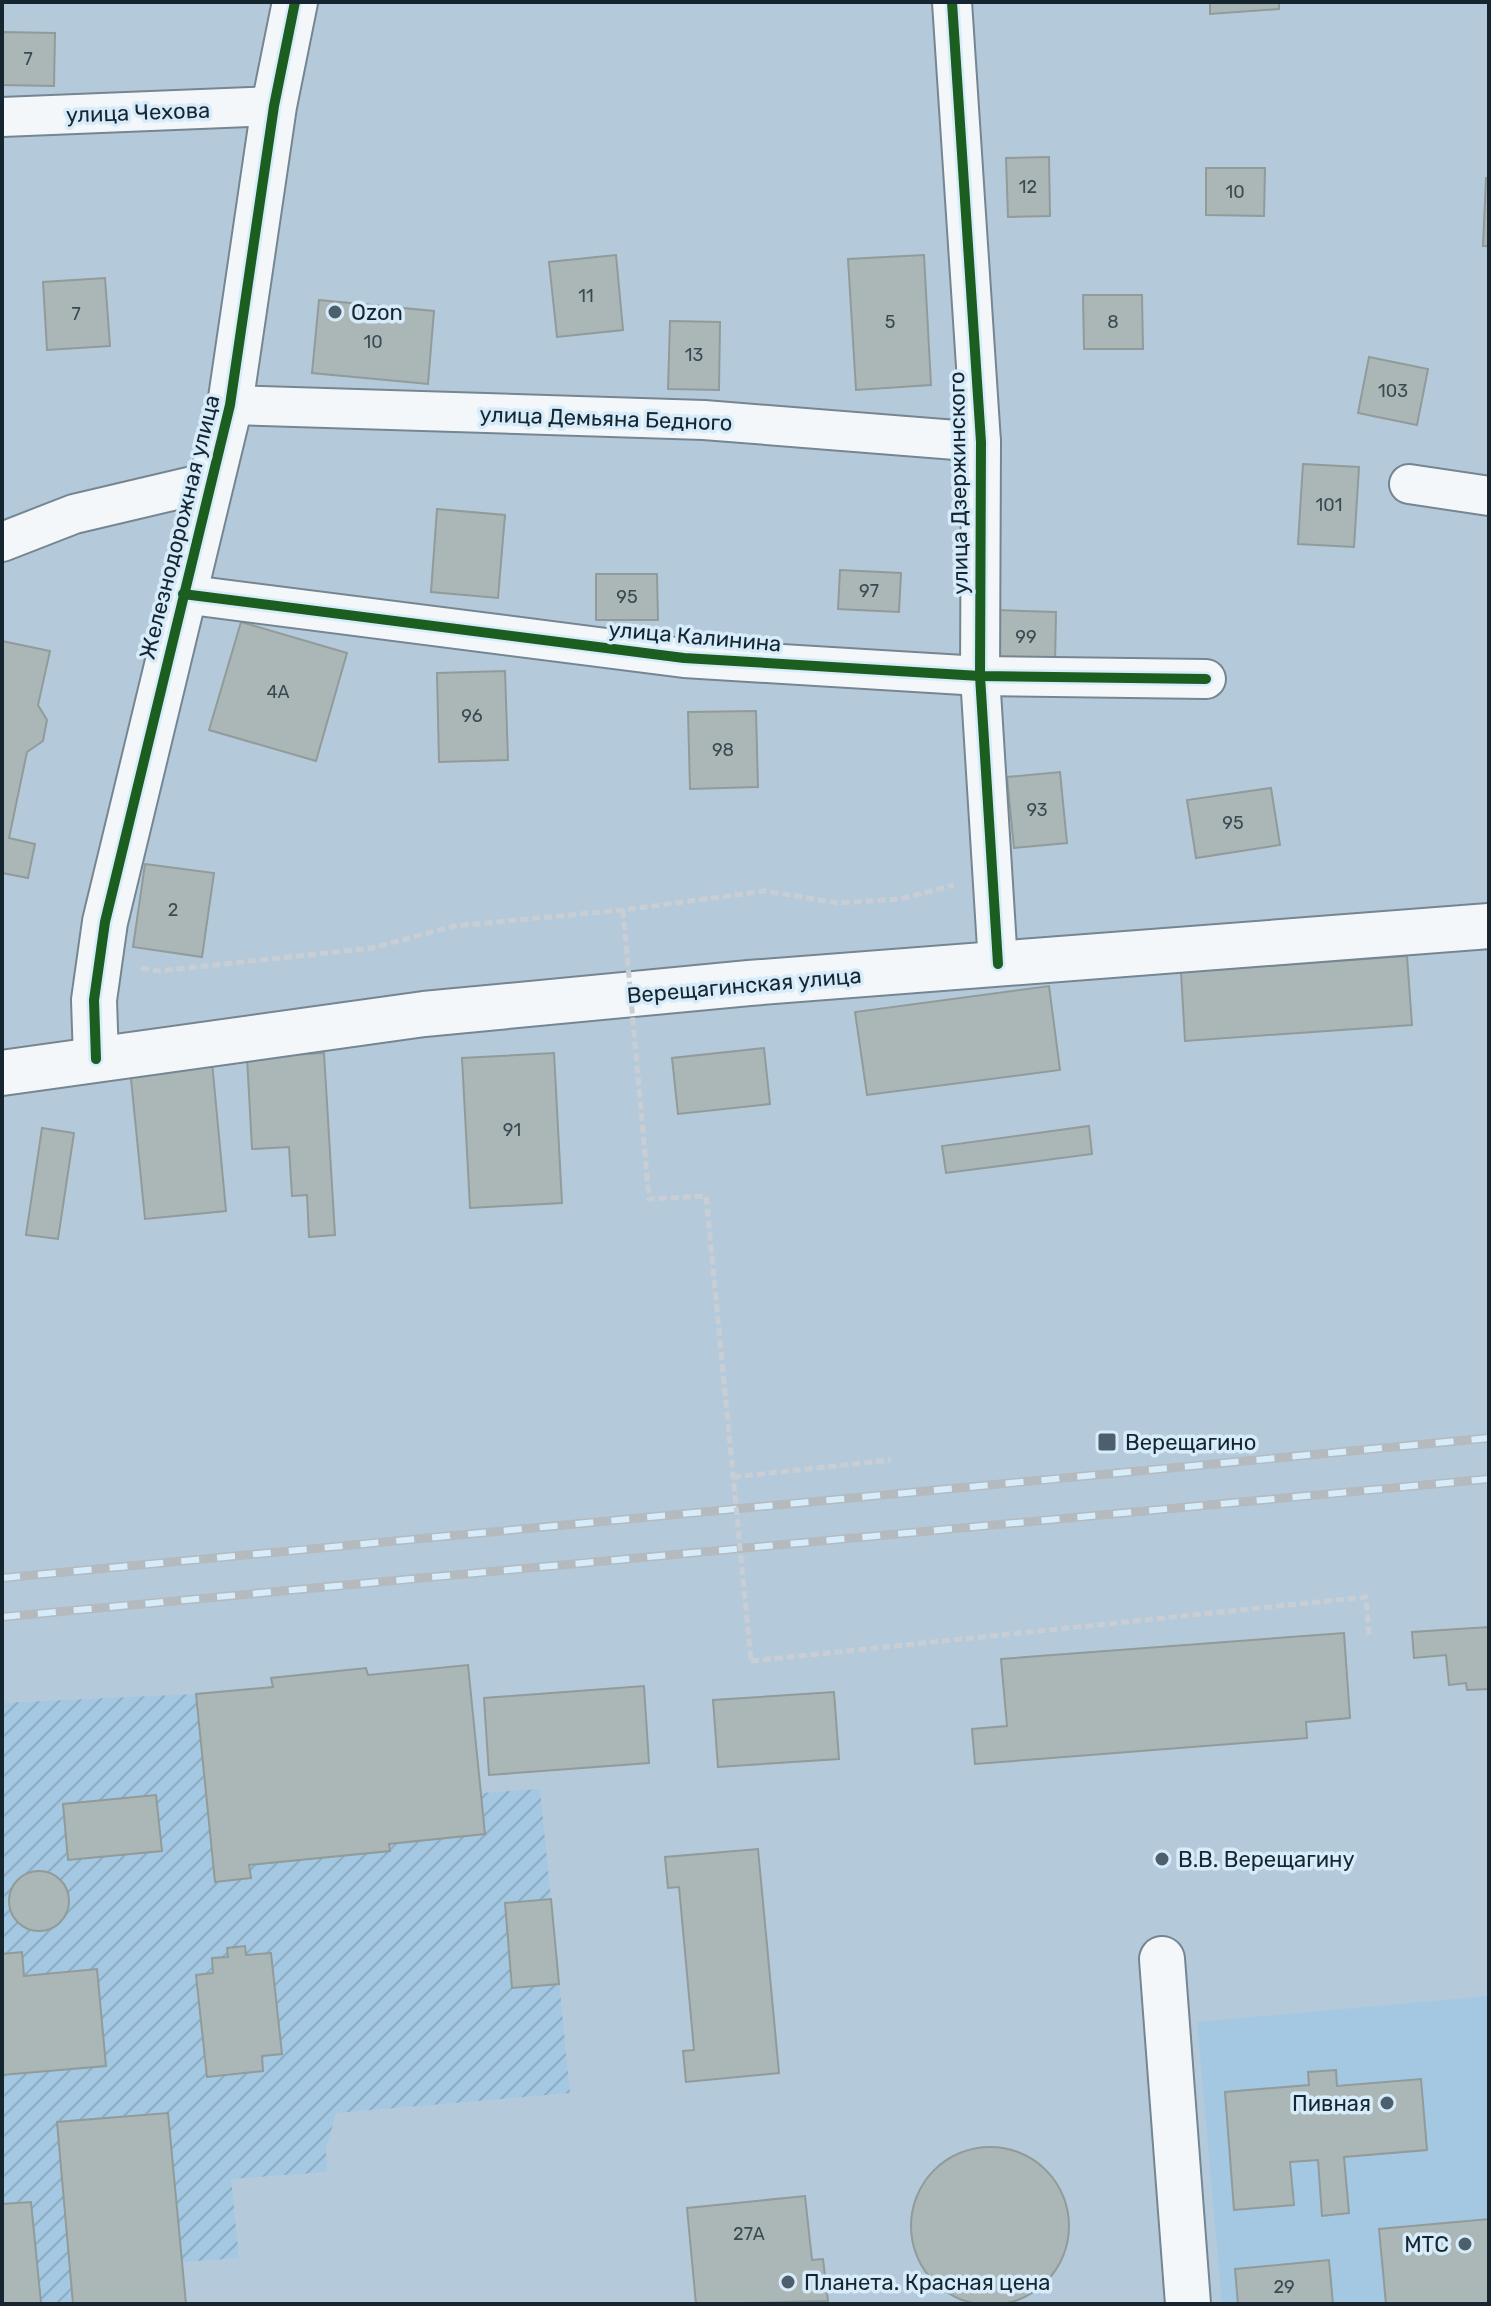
<svg xmlns="http://www.w3.org/2000/svg" width="1491" height="2306" font-family="Rubik,sans-serif">
	<defs>
		<pattern id="industrial-furrows" width="10" height="10" patternUnits="userSpaceOnUse" patternTransform="scale(2)"><rect width="10" height="10" fill="#a4c8e2"/><path d="M-1 1l2-2M0 10L10 0M9 11l2-2" fill="none" stroke="#8cacc2"/></pattern>
	</defs>
	<rect width="100%" height="100%" fill="#b4cada"/>
	<polygon fill="#a4c8e2" points="1489,1996 1489,2304 1222,2304 1197,2022"/>
	<polygon fill="url(#industrial-furrows)" points="468,1665 481,1793 540,1789 570,2093 336,2113 326,2150 327,2172 231,2179 239,2258 182,2262 186,2304 2,2304 2,1703 196,1694 272,1687 271,1678 366,1668 368,1675"/>
	<g fill="#abb6b6" stroke="#909b9a" stroke-width="2">
		<polygon points="1210,2 1279,2 1279,9 1210,14"/>
		<polygon points="2,32 55,33 54,86 2,85"/>
		<polygon points="1049,157 1050,216 1008,217 1006,158"/>
		<polygon points="1206,168 1265,168 1264,216 1206,215"/>
		<polygon points="1486,178 1489,178 1489,246 1483,246"/>
		<polygon points="616,255 623,330 557,337 549,262"/>
		<polygon points="924,255 931,385 856,390 848,259"/>
		<polygon points="105,278 110,346 47,350 43,282"/>
		<polygon points="1083,295 1142,295 1143,349 1084,349"/>
		<polygon points="319,300 434,311 428,384 312,373"/>
		<polygon points="670,321 720,322 719,390 668,389"/>
		<polygon points="1369,357 1428,369 1417,425 1358,413"/>
		<polygon points="1303,464 1359,467 1354,547 1298,544"/>
		<polygon points="437,509 505,515 498,598 431,592"/>
		<polygon points="840,570 901,573 899,612 838,609"/>
		<polygon points="596,574 657,574 658,620 596,620"/>
		<polygon points="996,610 1056,612 1055,664 995,662"/>
		<polygon points="241,622 347,653 316,761 209,730"/>
		<polygon points="2,641 50,651 38,705 47,720 43,741 27,752 9,838 35,844 28,878 2,873"/>
		<polygon points="505,671 508,760 439,762 437,673"/>
		<polygon points="756,711 758,787 690,789 688,712"/>
		<polygon points="1060,772 1067,843 1014,848 1007,777"/>
		<polygon points="1271,788 1280,845 1196,858 1187,800"/>
		<polygon points="145,864 214,873 202,957 133,947"/>
		<polygon points="1407,956 1412,1025 1185,1041 1181,972"/>
		<polygon points="1049,986 1060,1070 867,1095 855,1012"/>
		<polygon points="764,1048 770,1104 678,1114 672,1058"/>
		<polygon points="324,1053 335,1235 309,1237 307,1195 292,1196 289,1147 252,1149 247,1057"/>
		<polygon points="554,1053 562,1203 470,1208 462,1058"/>
		<polygon points="212,1062 226,1211 145,1219 130,1069"/>
		<polygon points="1089,1126 1092,1154 946,1173 942,1146"/>
		<polygon points="42,1128 74,1133 58,1239 26,1235"/>
		<polygon points="1489,1627 1489,1689 1467,1690 1466,1683 1449,1685 1446,1655 1414,1658 1412,1632"/>
		<polygon points="1344,1633 1350,1718 1306,1722 1307,1738 975,1764 972,1729 1007,1726 1001,1659"/>
		<polygon points="468,1665 485,1834 389,1844 390,1851 249,1865 251,1878 215,1882 196,1694 273,1687 271,1678 366,1668 368,1675"/>
		<polygon points="644,1686 649,1763 489,1775 484,1698"/>
		<polygon points="834,1692 839,1759 718,1767 713,1700"/>
		<polygon points="156,1795 162,1851 68,1860 63,1804"/>
		<polygon points="758,1849 779,2073 686,2082 683,2051 694,2050 679,1887 668,1888 665,1857"/>
		<circle cx="39" cy="1901" r="30"/>
		<polygon points="551,1899 559,1984 512,1988 505,1903"/>
		<polygon points="245,1946 246,1955 271,1953 282,2054 262,2056 263,2071 207,2077 196,1975 213,1973 212,1958 228,1957 227,1948"/>
		<polygon points="22,1952 24,1976 97,1969 106,2066 2,2075 2,1954"/>
		<polygon points="1336,2070 1337,2086 1421,2079 1427,2150 1344,2157 1349,2213 1322,2216 1318,2160 1290,2162 1294,2205 1234,2210 1225,2092 1309,2085 1308,2072"/>
		<polygon points="168,2113 186,2304 73,2304 57,2122"/>
		<circle cx="990" cy="2226" r="79"/>
		<polygon points="805,2196 812,2260 823,2259 828,2301 696,2304 687,2208"/>
		<polygon points="31,2202 41,2303 2,2304 2,2204"/>
		<polygon points="1489,2219 1489,2304 1386,2304 1379,2229"/>
		<polygon points="1329,2260 1333,2304 1238,2304 1235,2269"/>
	</g>
	<g fill="none" stroke-linecap="round" stroke-linejoin="round">
		<defs>
			<g id="street">
				<polyline points="952,2 981,442 980,676 998,964"/>
				<polyline points="2,117 274,106"/>
				<polyline points="230,405 704,420 981,442"/>
				<polyline points="1409,484 1489,496"/>
				<polyline points="2,542 74,514 214,481"/>
				<polyline points="183,594 684,658 980,676 1206,679"/>
			</g>
			<g id="secondary">
				<polyline points="96,1059 94,1000 105,922 230,405 274,106 295,2"/>
				<polyline points="2,1073 424,1014 749,983 1489,926"/>
				<polyline points="1162,1959 1188,2304"/>
			</g>
		</defs>
		<use href="#street" stroke="#758692" stroke-width="42"/>
		<use href="#secondary" stroke="#758692" stroke-width="48"/>
		<g stroke="#c8ced3" stroke-width="5" stroke-dasharray="8 4" stroke-linecap="butt">
			<polyline points="141,968 159,971 372,948 454,926 623,910 765,891 838,903 900,899 954,885"/>
			<polyline points="733,1477 891,1460"/>
			<polyline points="751,1661 1366,1597 1369,1637"/>
		</g>
		<use href="#street" stroke="#f4f7f9" stroke-width="38"/>
		<use href="#secondary" stroke="#f4f7f9" stroke-width="44"/>
		<defs>
			<g id="rail">
				<polyline points="2,1578 1489,1438"/>
				<polyline points="2,1617 1489,1479"/>
			</g>
		</defs>
		<use href="#rail" stroke="#b4babe" stroke-width="9"/>
		<use href="#rail" stroke="#d7ecfa" stroke-width="6" stroke-dasharray="18" stroke-linecap="butt"/>
		<polyline stroke="#c8ced3" stroke-width="5" stroke-dasharray="8 4" stroke-linecap="butt" points="623,910 649,1199 706,1196 751,1661"/>
		<defs>
			<g id="cycleway">
				<polyline points="952,2 981,442 980,676 998,964"/>
				<polyline points="183,594 684,658 980,676 1206,679"/>
				<polyline points="96,1059 94,1000 105,922 230,405 274,106 295,2"/>
			</g>
		</defs>
		<use href="#cycleway" stroke="#d7ecfa" stroke-width="15"/>
		<use href="#cycleway" stroke="#1b5e20" stroke-width="10"/>
	</g>
	<g fill="#4d5f6c" stroke="#d7ecfa" stroke-width="3">
		<circle cx="335" cy="312" r="8"/>
		<rect x="1097" y="1432" width="20" height="20" rx="4"/>
		<circle cx="1162" cy="1859" r="8"/>
		<circle cx="1387" cy="2103" r="8"/>
		<circle cx="1465" cy="2244" r="8"/>
		<circle cx="788" cy="2282" r="8"/>
	</g>
	<g text-anchor="middle" stroke-width="7" stroke-linejoin="round" paint-order="stroke">
		<g font-size="18" fill="#3b4a52">
			<text x="28" y="65">7</text>
			<text x="1028" y="193">12</text>
			<text x="1235" y="198">10</text>
			<text x="586" y="302">11</text>
			<text x="76" y="320">7</text>
			<text x="890" y="328">5</text>
			<text x="1113" y="328">8</text>
			<text x="373" y="348">10</text>
			<text x="694" y="361">13</text>
			<text x="1393" y="397">103</text>
			<text x="1329" y="511">101</text>
			<text x="869" y="597">97</text>
			<text x="627" y="603">95</text>
			<text x="1026" y="643">99</text>
			<text x="278" y="698">4А</text>
			<text x="472" y="722">96</text>
			<text x="723" y="756">98</text>
			<text x="1037" y="816">93</text>
			<text x="1233" y="829">95</text>
			<text x="173" y="916">2</text>
			<text x="512" y="1136">91</text>
			<text x="749" y="2240">27А</text>
			<text x="1284" y="2293">29</text>
		</g>
		<g font-size="22" fill="#162631" stroke="#d7ecfa">
			<text transform="translate(138 112) rotate(-2)" y="8">улица Чехова</text>
			<text transform="translate(606 418) rotate(2)" y="8">улица Демьяна Бедного</text>
			<text transform="translate(958 483) rotate(-91)" y="8">улица Дзержинского</text>
			<text transform="translate(179 527) rotate(-76)" y="8">Железнодорожная улица</text>
			<text transform="translate(695 636) rotate(5)" y="8">улица Калинина</text>
			<text transform="translate(744 985) rotate(-5)" y="8">Верещагинская улица</text>
		</g>
		<g font-size="22" fill="#162631" stroke="#d7ecfa" text-anchor="start">
			<text x="351" y="320">Ozon</text>
			<text x="1125" y="1450">Верещагино</text>
			<text x="1178" y="1867">В.В. Верещагину</text>
			<text x="1371" y="2111" text-anchor="end">Пивная</text>
			<text x="1449" y="2252" text-anchor="end">МТС</text>
			<text x="804" y="2290">Планета. Красная цена</text>
		</g>
	</g>
	<rect width="1491" height="2306" fill="none" stroke="#162631" stroke-width="8"/>
</svg>
